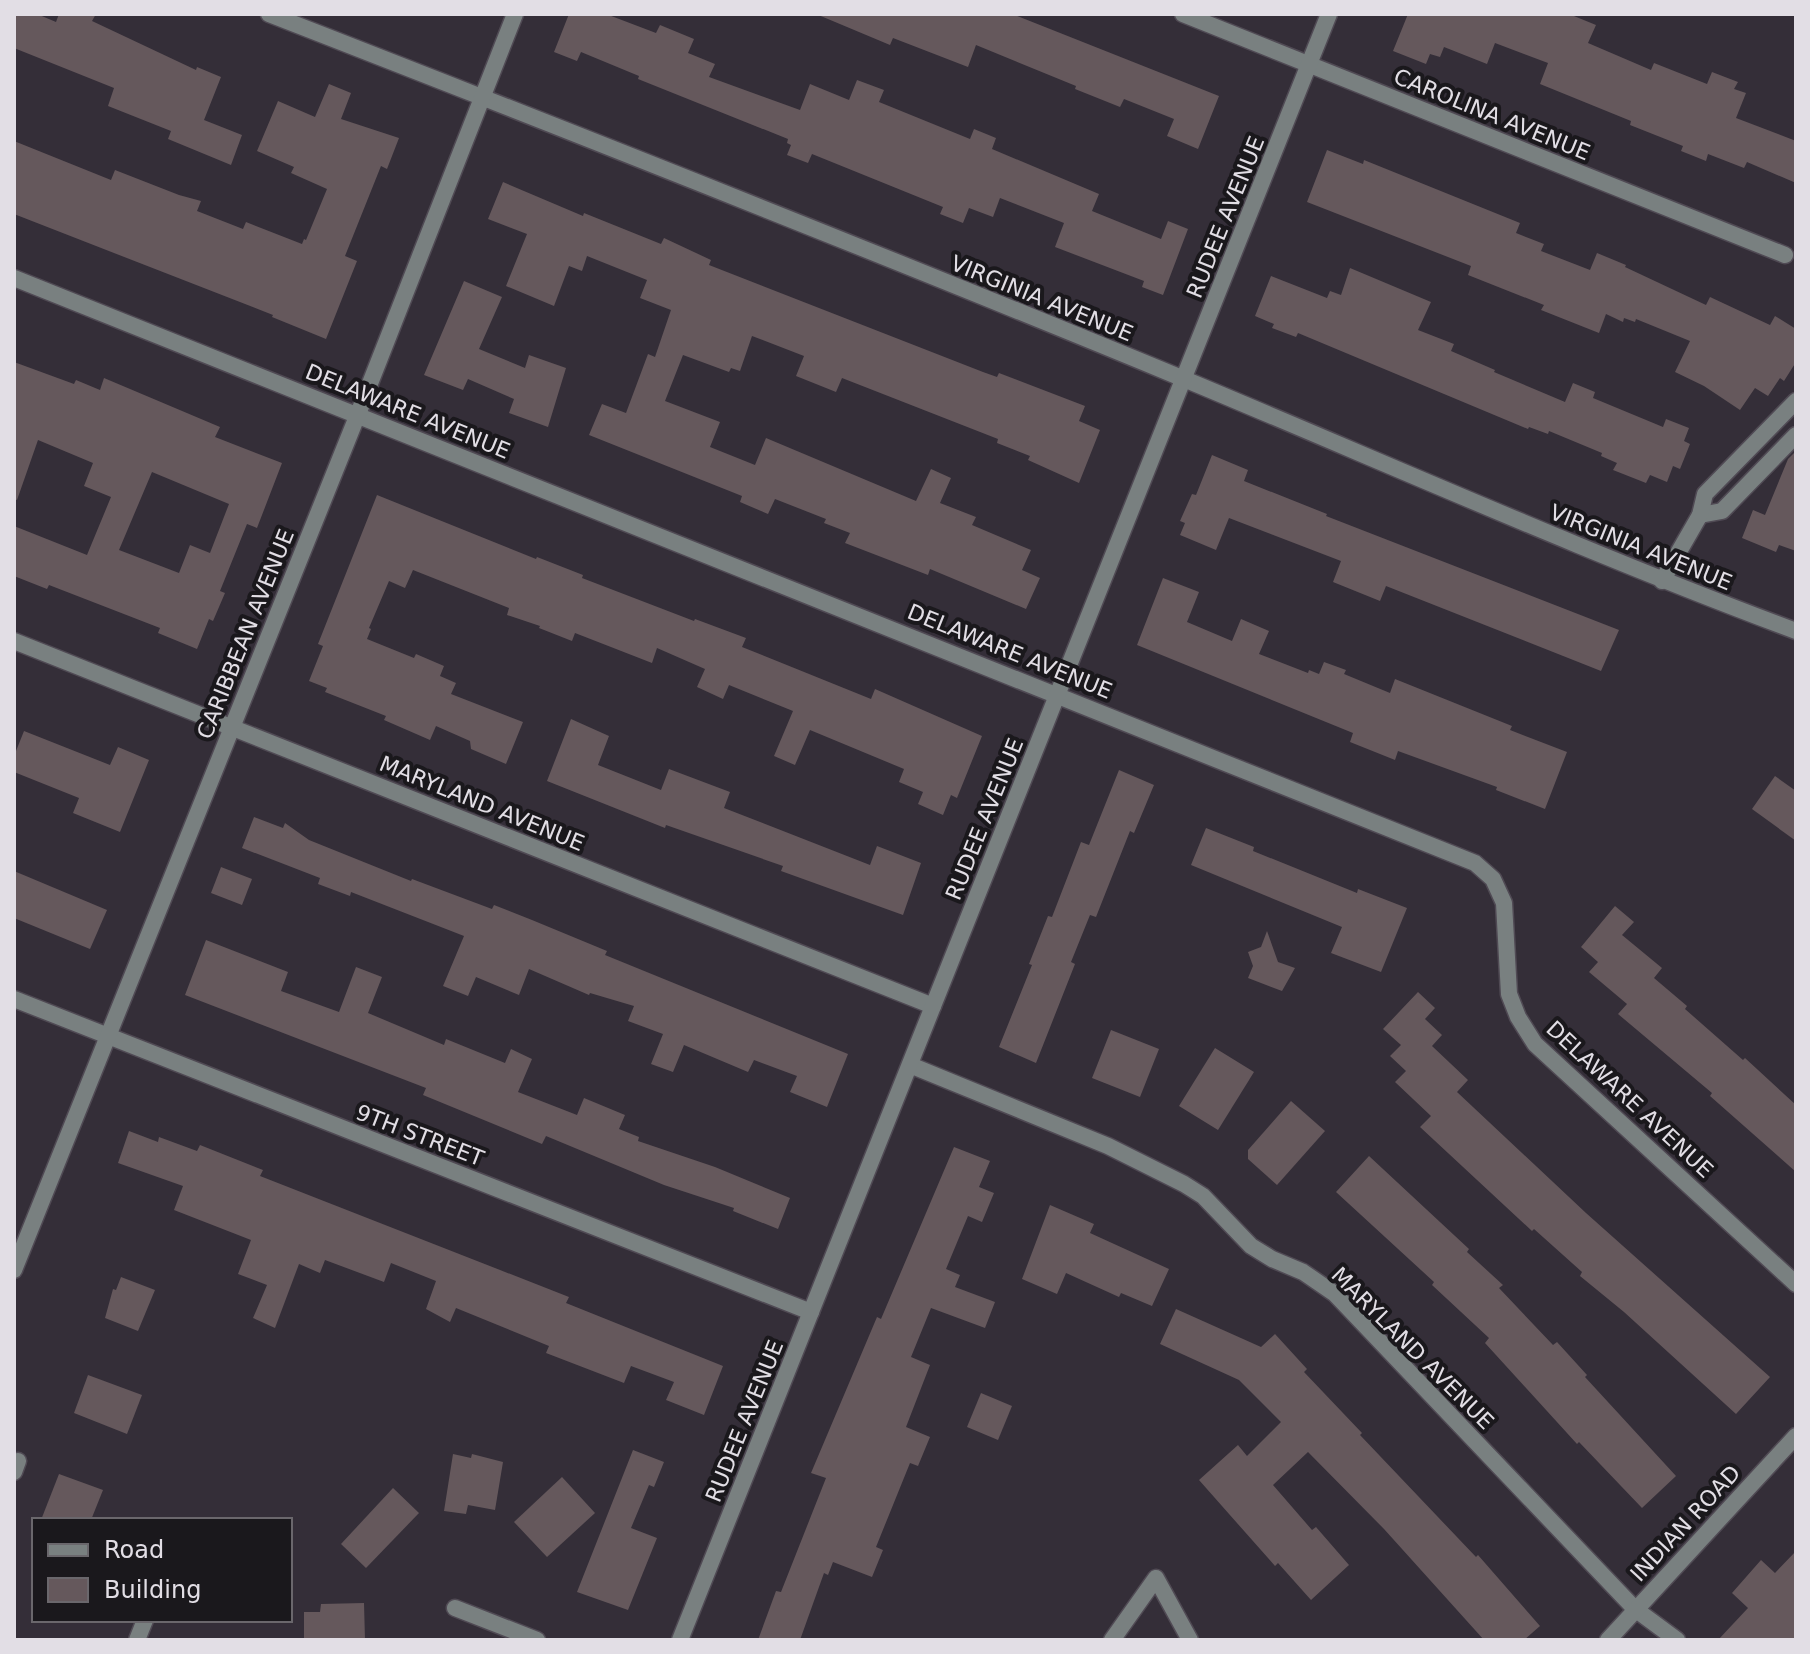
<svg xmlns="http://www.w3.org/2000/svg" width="1810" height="1654" font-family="'DejaVu Sans',sans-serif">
	<rect width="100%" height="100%" fill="#342e38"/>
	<g fill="#65585c" fill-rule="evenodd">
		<polygon points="14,14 37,14 56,22 59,14 96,14 92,21 196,70 197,67 221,77 204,120 242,135 231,165 168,139 171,131 108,106 114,88 14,48"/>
		<polygon points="569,14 606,14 656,33 660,25 694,39 688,53 715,64 709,77 800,110 810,84 849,100 857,80 884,90 879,102 970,139 974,129 996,138 992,149 1099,194 1092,211 1161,239 1168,221 1188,229 1163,295 1142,287 1144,281 1055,247 1064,223 1000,198 993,217 969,208 963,223 940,214 943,207 812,154 808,163 787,155 791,145 787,143 788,139 638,79 639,76 581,52 577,61 554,52"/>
		<polygon points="816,14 1012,14 1219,96 1198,149 1167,136 1174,119 1124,99 1120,107 1075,89 1076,86 976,45 968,67 893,38 890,45"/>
		<polygon points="1408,14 1569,14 1596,25 1588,43 1651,70 1654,63 1707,84 1712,72 1738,82 1734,89 1746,93 1736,118 1796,141 1796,183 1747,162 1744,168 1708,154 1706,161 1681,151 1683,146 1630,125 1631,121 1540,84 1548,63 1495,43 1487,64 1444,47 1440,57 1430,54 1426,64 1393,51"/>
		<polygon points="329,84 351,93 341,119 399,138 387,169 381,166 345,256 357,261 326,339 272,317 273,315 14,214 14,141 111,180 115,170 179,195 201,201 197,211 243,229 246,222 302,244 304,239 306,240 327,189 291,173 294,167 257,151 278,101 315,117"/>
		<polygon points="1327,150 1363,164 1364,160 1520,223 1516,233 1544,244 1541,251 1590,270 1597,253 1626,265 1625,267 1706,305 1710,297 1770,325 1775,316 1796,329 1796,362 1784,381 1780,378 1768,396 1755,388 1740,410 1704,386 1675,372 1690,341 1636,319 1635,322 1624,318 1623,322 1606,314 1599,333 1541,310 1544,305 1468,275 1471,266 1307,202"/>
		<polygon points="503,182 583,216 584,213 661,244 664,238 711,260 709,265 983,372 997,377 999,373 1085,406 1079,421 1100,430 1079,483 1028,460 1030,456 997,443 998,439 842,378 836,392 796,376 804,356 752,336 740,371 731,368 729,372 683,355 665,401 720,422 710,447 755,465 766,438 916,501 931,469 951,478 940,503 976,517 972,525 1031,550 1022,570 1040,578 1026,609 930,569 928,575 845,543 850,533 824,523 826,519 775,499 768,514 740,502 742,496 589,435 602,404 626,413 648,354 655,357 671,310 640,298 647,280 587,256 582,271 569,266 554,306 506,286 527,234 488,219"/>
		<polygon points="1350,268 1431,302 1418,330 1454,344 1451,351 1495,370 1494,372 1565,402 1573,383 1595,392 1593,398 1663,427 1666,419 1689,428 1684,441 1690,444 1680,469 1673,466 1667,482 1650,475 1646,483 1613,470 1617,463 1601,456 1602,453 1549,431 1548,434 1529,427 1528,429 1298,333 1296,337 1272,328 1274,324 1255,316 1271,276 1327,298 1330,291 1341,295"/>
		<polygon points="464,281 502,297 479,349 525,368 529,355 566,368 548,427 509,413 514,399 468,379 463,390 424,375"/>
		<path d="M14,362l60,22 2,-4 24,10 4,-12 116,49 -5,10 67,26 -25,65 -10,-4 -27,67 5,2 -12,28 -4,-2 -12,30 -39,-16 2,-5 -111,-43 -2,4 -33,-13v-50l73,29 24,-58 -27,-11 9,-23 -55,-23 -21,60 -3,-1zM152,472l77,32 -19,49 -20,-8 -11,28 -60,-23z"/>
		<polygon points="1796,451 1796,551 1779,545 1776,552 1742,538 1753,510 1765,515 1788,459"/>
		<polygon points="1212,455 1248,470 1244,481 1327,514 1326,516 1619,630 1601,671 1386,586 1380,601 1333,582 1341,561 1229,518 1216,550 1180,535 1185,523 1180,521 1192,494 1196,495"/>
		<polygon points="377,495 536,559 537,557 583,575 582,578 694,621 695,619 746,638 742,647 871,699 875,689 982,736 957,798 951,795 943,815 918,804 923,792 899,782 904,769 810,730 795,765 774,756 793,711 729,685 723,699 697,687 705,669 657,648 652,663 575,633 572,641 539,628 540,626 507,615 509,608 413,570 405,588 389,581 369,628 371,629 367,639 414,658 416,654 444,666 440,676 456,683 451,694 523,722 506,764 471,749 470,741 436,726 430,740 384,720 386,716 325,692 327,688 309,681 323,646 318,644"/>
		<polygon points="1163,578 1199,592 1187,622 1232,641 1241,619 1269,631 1259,654 1308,673 1309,670 1319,674 1324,662 1346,670 1344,674 1390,693 1395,679 1512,726 1510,730 1567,752 1545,809 1496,790 1497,787 1398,751 1395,760 1350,742 1353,733 1137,645"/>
		<polygon points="571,719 609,736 598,765 661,790 669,769 730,792 724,808 870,865 877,846 921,863 903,915 781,871 783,866 666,825 665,828 547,781"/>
		<polygon points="24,731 110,765 118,747 149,760 120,832 73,813 79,798 14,772 14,756"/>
		<polygon points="1119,770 1154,785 1134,833 1130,831 1096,917 1090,915 1071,962 1075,964 1036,1063 999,1047 1032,965 1029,964 1048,916 1052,917 1081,842 1089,845"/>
		<polygon points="1775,776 1796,791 1796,841 1752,809"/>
		<polygon points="254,817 283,828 285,823 309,840 411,881 412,879 492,909 494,905 532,920 607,951 605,955 848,1054 827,1107 790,1092 797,1076 754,1060 748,1072 684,1045 673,1072 651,1064 663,1034 628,1021 634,1006 590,993 589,995 529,969 519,995 476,977 468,996 443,986 464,936 351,892 350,896 318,884 320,878 242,848"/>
		<polygon points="1206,828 1254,847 1253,851 1357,893 1358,889 1407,908 1381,972 1331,953 1342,927 1191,865"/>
		<polygon points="221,867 252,879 242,905 211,893"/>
		<polygon points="14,871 107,910 90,949 14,918"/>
		<polygon points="1615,906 1634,922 1622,935 1662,968 1654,978 1687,1006 1685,1009 1743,1060 1745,1058 1796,1105 1796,1172 1710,1096 1712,1093 1618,1014 1627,1004 1589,972 1598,962 1581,947"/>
		<polygon points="1267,931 1278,962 1295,968 1282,991 1248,978 1253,966 1248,952 1261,947"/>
		<polygon points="206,940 288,972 281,991 339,1012 356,967 382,977 368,1013 444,1045 446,1039 505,1063 511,1049 532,1059 518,1092 577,1115 584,1098 625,1115 619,1129 639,1137 638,1141 715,1167 790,1198 778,1229 733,1211 734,1208 664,1185 546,1136 542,1144 423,1095 426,1088 185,995"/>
		<polygon points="1418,992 1435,1008 1425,1019 1442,1035 1432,1046 1468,1080 1457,1092 1586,1213 1770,1377 1736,1414 1624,1312 1580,1276 1582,1272 1534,1229 1532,1231 1420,1127 1431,1116 1395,1082 1406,1071 1390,1056 1401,1045 1383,1029"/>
		<polygon points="1111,1030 1159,1049 1140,1097 1092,1078"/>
		<polygon points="1215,1048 1254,1072 1218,1130 1179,1106"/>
		<polygon points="1291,1101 1325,1131 1277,1185 1248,1159 1248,1150"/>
		<polygon points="129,1131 158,1142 159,1137 197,1151 200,1145 263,1170 260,1176 569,1297 566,1303 723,1366 704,1415 666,1400 674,1382 631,1366 624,1383 546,1353 549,1346 456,1308 450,1322 426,1309 436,1281 391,1263 384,1282 325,1260 320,1273 299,1264 275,1328 253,1318 267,1285 238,1274 251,1240 174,1210 183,1186 118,1163"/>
		<polygon points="954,1147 990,1161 979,1187 994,1193 982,1222 968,1216 946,1269 960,1275 955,1287 995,1302 985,1328 931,1308 911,1357 930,1365 906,1427 930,1437 918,1466 910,1463 876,1547 883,1550 872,1577 833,1562 828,1575 824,1573 800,1640 758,1640 776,1591 781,1592 826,1478 811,1473 877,1317 881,1319"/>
		<polygon points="1369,1156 1469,1249 1467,1252 1503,1285 1499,1288 1553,1345 1557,1342 1587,1375 1585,1377 1676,1476 1642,1508 1579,1442 1577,1444 1485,1343 1489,1338 1432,1285 1434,1282 1336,1192"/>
		<polygon points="1050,1205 1094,1224 1090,1233 1169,1269 1152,1306 1121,1293 1119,1297 1066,1273 1057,1294 1022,1279"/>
		<polygon points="121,1277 155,1290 138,1331 105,1318 113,1289 116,1290"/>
		<polygon points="1176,1309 1261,1347 1275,1334 1307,1369 1304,1372 1362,1433 1360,1435 1476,1557 1478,1555 1540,1626 1524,1640 1484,1640 1384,1529 1308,1452 1273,1485 1312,1530 1316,1527 1349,1565 1311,1600 1278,1563 1275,1566 1199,1480 1238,1445 1247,1456 1281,1422 1239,1380 1160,1344"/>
		<polygon points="88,1375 142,1395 127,1434 74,1413"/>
		<polygon points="981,1393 1012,1406 998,1440 967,1427"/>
		<polygon points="633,1450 664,1462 654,1487 649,1485 631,1528 657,1538 628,1610 577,1592"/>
		<polygon points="453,1454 471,1458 472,1454 503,1462 495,1510 468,1505 466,1514 444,1511"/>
		<polygon points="59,1474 103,1490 91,1520 41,1520"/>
		<polygon points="562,1477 595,1513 547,1557 514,1522"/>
		<polygon points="393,1488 419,1513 366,1568 341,1544"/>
		<polygon points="1796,1551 1796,1640 1718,1640 1748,1608 1732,1593 1761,1560 1775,1573"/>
		<polygon points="364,1603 365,1640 304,1640 304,1612 320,1612 321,1604"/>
	</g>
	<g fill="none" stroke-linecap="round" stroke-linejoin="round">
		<defs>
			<g id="lane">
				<polyline points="1700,515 1722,511 1796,435"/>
				<polyline points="1662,581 1700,515 1705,494 1796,401"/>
				<polyline points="14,1472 18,1461"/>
				<polyline points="137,1640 145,1620"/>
			</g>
			<g id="street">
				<path d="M269,14c306,119 612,240 915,365 204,85 405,175 612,252"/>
				<polyline points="1183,14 1785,255"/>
				<polyline points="14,278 1475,863 1493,879 1504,903 1509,994 1518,1017 1535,1044 1796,1284"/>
				<polyline points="14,641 933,1006"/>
				<polyline points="14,999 811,1312"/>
				<polyline points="910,1065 1108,1146 1184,1184 1203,1196 1251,1246 1272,1259 1303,1272 1335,1294 1635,1609 1677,1640"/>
				<polyline points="14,1270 358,414 515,14"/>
				<polyline points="455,1608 537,1640"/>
				<polyline points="680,1640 1329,14"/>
				<polyline points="1112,1640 1156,1578 1190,1640"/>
				<polyline points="1608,1640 1796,1436"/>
			</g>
		</defs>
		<use href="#lane" stroke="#504a54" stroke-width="19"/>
		<use href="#street" stroke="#504a54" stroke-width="19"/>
		<use href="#lane" stroke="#798080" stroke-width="16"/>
		<use href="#street" stroke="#798080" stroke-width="16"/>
	</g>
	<g text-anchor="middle" stroke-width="8" stroke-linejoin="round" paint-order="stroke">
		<g font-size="22" fill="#e2dee5" stroke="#1a181c">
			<text transform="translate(1492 114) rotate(22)" y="8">CAROLINA AVENUE</text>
			<text transform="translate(1225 217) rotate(-68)" y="8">RUDEE AVENUE</text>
			<text transform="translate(1042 298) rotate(22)" y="8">VIRGINIA AVENUE</text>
			<text transform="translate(408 411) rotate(22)" y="8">DELAWARE AVENUE</text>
			<text transform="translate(1641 547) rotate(22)" y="8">VIRGINIA AVENUE</text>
			<text transform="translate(245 634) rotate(-68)" y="8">CARIBBEAN AVENUE</text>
			<text transform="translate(1010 651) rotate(22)" y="8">DELAWARE AVENUE</text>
			<text transform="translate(482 803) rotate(22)" y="8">MARYLAND AVENUE</text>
			<text transform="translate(984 819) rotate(-68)" y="8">RUDEE AVENUE</text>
			<text transform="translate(1630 1099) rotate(43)" y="8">DELAWARE AVENUE</text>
			<text transform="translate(420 1135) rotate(21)" y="8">9TH STREET</text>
			<text transform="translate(1413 1348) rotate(45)" y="8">MARYLAND AVENUE</text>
			<text transform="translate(744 1421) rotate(-68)" y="8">RUDEE AVENUE</text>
			<text transform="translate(1685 1523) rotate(-47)" y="8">INDIAN ROAD</text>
		</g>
	</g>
	<rect width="1810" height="1654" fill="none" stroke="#e2dee5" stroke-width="32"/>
	<rect x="32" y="1518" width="260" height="104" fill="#1a181c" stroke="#6a676c" stroke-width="2"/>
	<rect x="48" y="1544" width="40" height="12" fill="#798080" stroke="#6a676c" stroke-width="2"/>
	<text x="104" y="1558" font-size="24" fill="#e2dee5">Road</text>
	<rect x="48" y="1578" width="40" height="24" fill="#65585c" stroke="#6a676c" stroke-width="2"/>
	<text x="104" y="1598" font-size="24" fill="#e2dee5">Building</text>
</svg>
